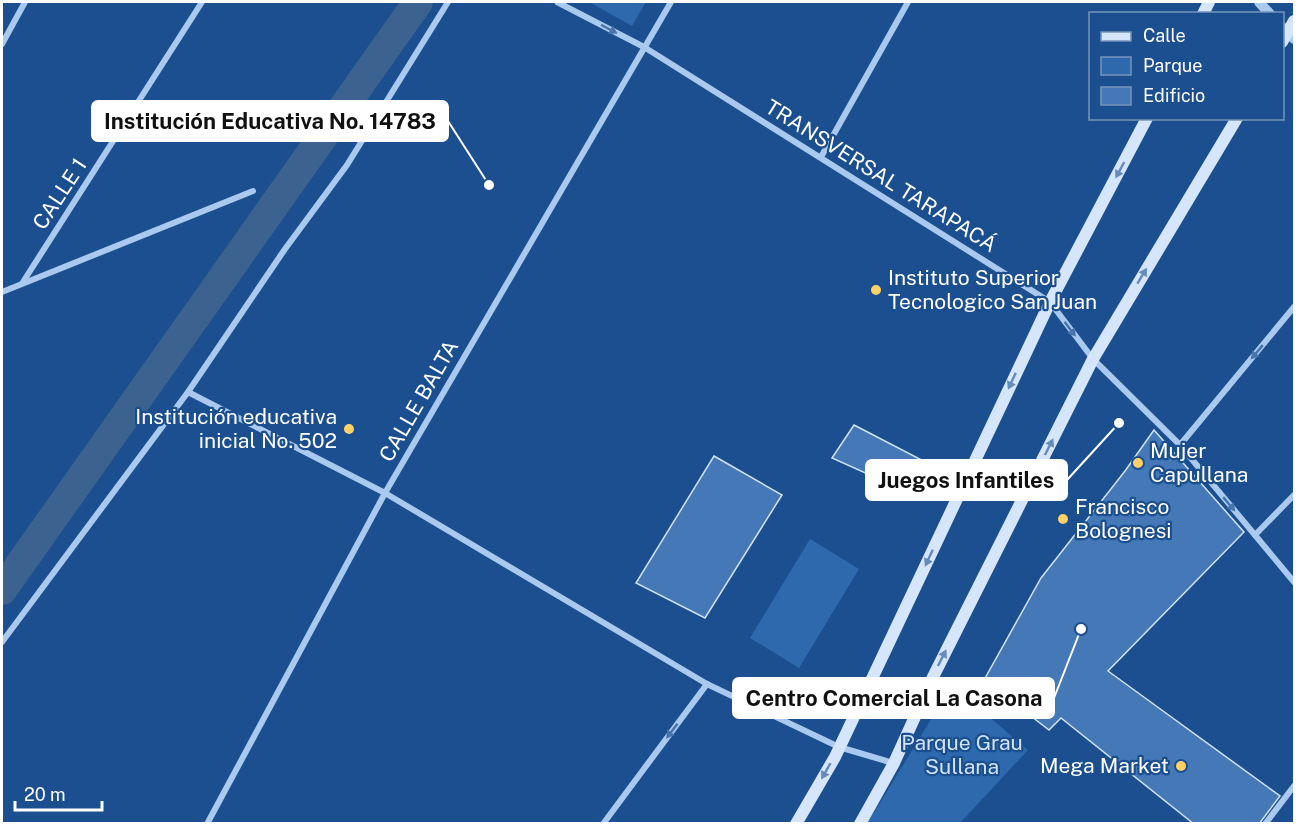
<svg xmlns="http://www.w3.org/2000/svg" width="1296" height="825" font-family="'Public Sans',sans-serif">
	<rect width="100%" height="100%" fill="#1b4f8f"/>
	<g fill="#2e69ad">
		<polygon points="589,2 646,2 632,26"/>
		<polygon points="810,539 859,569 799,668 750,638"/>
		<polygon points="952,685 1028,750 960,823 867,824"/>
	</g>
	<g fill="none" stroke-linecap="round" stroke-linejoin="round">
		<polyline stroke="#3c6290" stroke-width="30" points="2,590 418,2"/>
	</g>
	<g fill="#4478b7" stroke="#cfe3fa" stroke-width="1.5">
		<polygon points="854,425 939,469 921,498 832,458"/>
		<polygon points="1154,430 1244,532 1108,671 1280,796 1259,824 1194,824 1061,718 1049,730 984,680 1041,578 1125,471"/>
		<polygon points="714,456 782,495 705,618 636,583"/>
	</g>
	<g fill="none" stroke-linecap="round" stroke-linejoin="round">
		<g stroke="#a9c9ee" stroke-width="6">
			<polyline points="557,2 644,47 1050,302 1093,359 1180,445 1294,582"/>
			<polyline points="2,44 25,2"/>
			<polyline points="821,157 908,2"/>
			<polyline points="23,282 202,2"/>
			<polyline points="2,292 253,191"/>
			<polyline points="188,392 385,493 707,684 839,747 893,763"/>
			<polyline points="1180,445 1294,307"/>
			<polyline points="1255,535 1294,495"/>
			<polyline points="2,642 188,392 285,249 347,165 448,2"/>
			<polyline points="207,824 385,493 671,2"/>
			<polyline points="603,824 707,684"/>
			<polyline points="1265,824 1294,786"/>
		</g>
		<g stroke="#a9c9ee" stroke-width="10">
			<polyline points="1259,2 1270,14"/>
			<polyline points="1282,27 1294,39"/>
		</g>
		<g stroke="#d6e6fa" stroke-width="12">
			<polyline points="1203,14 1209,2"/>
			<polyline points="1282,42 1294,21"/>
			<polyline points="796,824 835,757 1050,302 1147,118"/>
			<polyline points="860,824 894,763 933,677 1093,359 1237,118"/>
		</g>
	</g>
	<defs><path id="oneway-solid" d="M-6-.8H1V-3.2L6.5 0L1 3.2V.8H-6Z" transform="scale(1.5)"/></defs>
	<g fill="#4674ac">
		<use href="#oneway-solid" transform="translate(609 29) rotate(28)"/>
		<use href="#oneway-solid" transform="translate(1070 329) rotate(53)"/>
		<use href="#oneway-solid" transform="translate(1257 352) rotate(130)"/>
		<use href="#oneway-solid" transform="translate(1229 504) rotate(50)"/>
		<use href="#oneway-solid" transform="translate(672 731) rotate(127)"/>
	</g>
	<g fill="#668bba">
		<use href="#oneway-solid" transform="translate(1120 170) rotate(118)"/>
		<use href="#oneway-solid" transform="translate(1142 276) rotate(-59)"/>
		<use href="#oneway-solid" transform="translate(1012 381) rotate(115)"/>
		<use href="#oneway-solid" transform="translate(1049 447) rotate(-63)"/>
		<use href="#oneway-solid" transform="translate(929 558) rotate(115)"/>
		<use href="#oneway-solid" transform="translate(942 658) rotate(-63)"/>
		<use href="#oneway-solid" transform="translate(826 771) rotate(120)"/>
	</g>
	<g fill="#ffd166" stroke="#1b4f8f" stroke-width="2">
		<circle cx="876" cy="290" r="6"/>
		<circle cx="349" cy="429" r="6"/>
		<circle cx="1138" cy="463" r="6"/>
		<circle cx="1063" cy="519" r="6"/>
		<circle cx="1181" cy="766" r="6"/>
	</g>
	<g text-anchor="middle" stroke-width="4.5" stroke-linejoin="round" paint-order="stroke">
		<g font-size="21" fill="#fff" stroke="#1b4f8f">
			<text transform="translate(881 176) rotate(32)" y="7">TRANSVERSAL TARAPACÁ</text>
			<text transform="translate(60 194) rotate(-57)" y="7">CALLE 1</text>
			<text transform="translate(419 401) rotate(-60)" y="7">CALLE BALTA</text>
		</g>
		<g font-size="21" fill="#fff" stroke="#1b4f8f" text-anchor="start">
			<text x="888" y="285">Instituto Superior<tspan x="888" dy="24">Tecnologico San Juan</tspan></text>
			<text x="337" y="424" text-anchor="end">Institución educativa<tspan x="337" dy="24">inicial No. 502</tspan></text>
			<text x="1150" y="458">Mujer<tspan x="1150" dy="24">Capullana</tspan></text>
			<text x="1075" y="514">Francisco<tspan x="1075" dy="24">Bolognesi</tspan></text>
			<text x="1169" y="773" text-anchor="end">Mega Market</text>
		</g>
		<g font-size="21" fill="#cfe3fa" stroke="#1b4f8f">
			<text x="962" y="750">Parque Grau<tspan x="962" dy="24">Sullana</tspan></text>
		</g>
	</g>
	<path fill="none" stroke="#fff" stroke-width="2" d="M489 185L448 121M1119 423L1067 480M1081 629L1054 698"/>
	<g fill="#fff" stroke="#1b4f8f" stroke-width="2">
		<circle cx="489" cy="185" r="6"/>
		<circle cx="1119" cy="423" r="6"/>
		<circle cx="1081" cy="629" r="6"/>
	</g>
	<g fill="#fff" stroke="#fff" stroke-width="2">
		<rect x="92" y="101" width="356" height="40" rx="6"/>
		<rect x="866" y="460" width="201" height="40" rx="6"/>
		<rect x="733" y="678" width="321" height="40" rx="6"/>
	</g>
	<g font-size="22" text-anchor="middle" font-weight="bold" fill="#111">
		<text x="270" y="129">Institución Educativa No. 14783</text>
		<text x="966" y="488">Juegos Infantiles</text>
		<text x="894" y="706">Centro Comercial La Casona</text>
	</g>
	<rect width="1296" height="825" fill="none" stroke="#ffffff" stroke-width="6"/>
	<rect x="1089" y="12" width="195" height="108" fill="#1b4f8f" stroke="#7695bc" stroke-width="1.5"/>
	<rect x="1101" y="32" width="30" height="9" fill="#d6e6fa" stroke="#7695bc" stroke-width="1.5"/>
	<text x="1143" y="42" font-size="18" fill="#ffffff">Calle</text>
	<rect x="1101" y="57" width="30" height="18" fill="#2e69ad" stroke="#7695bc" stroke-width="1.5"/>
	<text x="1143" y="72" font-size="18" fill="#ffffff">Parque</text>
	<rect x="1101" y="87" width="30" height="18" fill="#4478b7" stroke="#7695bc" stroke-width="1.5"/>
	<text x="1143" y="102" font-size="18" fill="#ffffff">Edificio</text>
	<path d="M15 801v9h87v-9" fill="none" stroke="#ffffff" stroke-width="3"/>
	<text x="24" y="801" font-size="18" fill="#ffffff" stroke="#1b4f8f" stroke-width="4.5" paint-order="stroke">20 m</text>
</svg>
